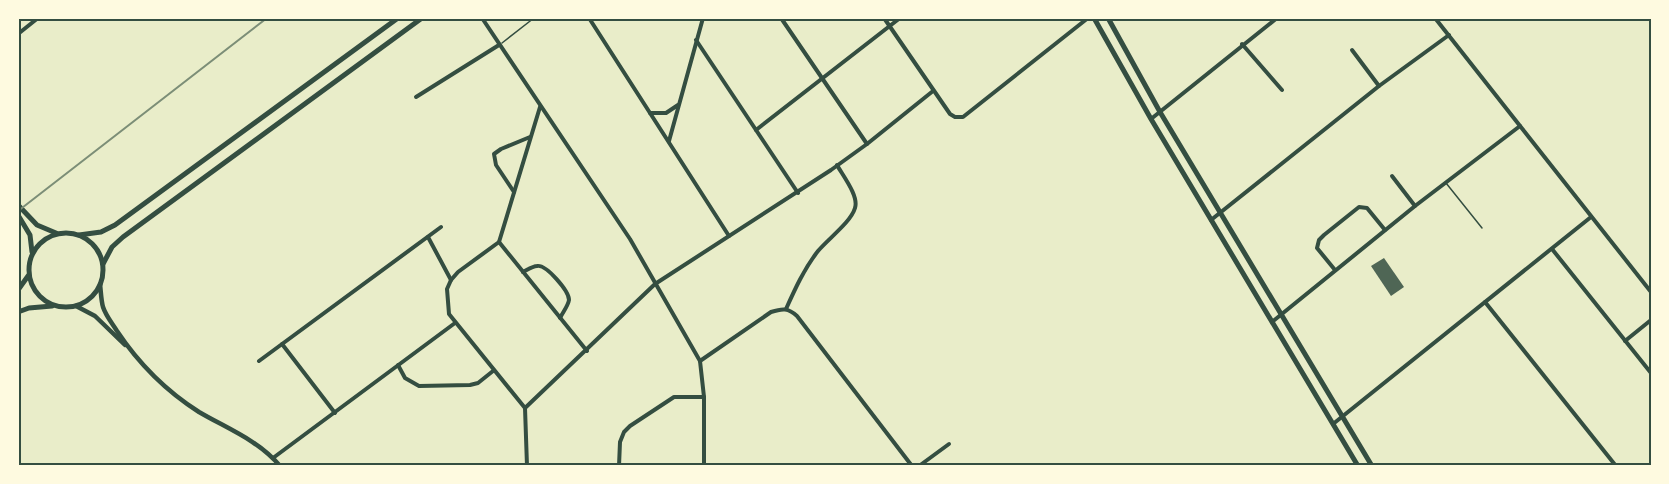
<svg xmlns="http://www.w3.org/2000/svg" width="1669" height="484" font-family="'PT Sans Narrow',sans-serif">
	<rect width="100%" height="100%" fill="#e9edc9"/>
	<polygon fill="#4f6655" points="1384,258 1404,287 1391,296 1371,266"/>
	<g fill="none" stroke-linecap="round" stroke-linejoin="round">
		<g stroke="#344e41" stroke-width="1.5">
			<polyline points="502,43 534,18"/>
			<polyline points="1446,183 1482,228"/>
		</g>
		<g stroke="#344e41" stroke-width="4">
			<polyline points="482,18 630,239 700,361 704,397 704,466"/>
			<polyline points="589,18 729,236"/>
			<polyline points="781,18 867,144"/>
			<polyline points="884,18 950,114 955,117 963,117 1088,18"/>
			<polyline points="1435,18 1651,292"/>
			<polyline points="18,34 38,18"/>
			<polyline points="696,40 798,193"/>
			<polyline points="1242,44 1282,90"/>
			<polyline points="1352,50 1379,86"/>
			<polyline points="416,97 499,45"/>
			<polyline points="650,113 666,113 678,105"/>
			<polyline points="1151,119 1277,18"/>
			<polyline points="756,130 900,18"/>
			<polyline points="669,141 703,18"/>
			<polyline points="1392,176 1415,206"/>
			<polyline points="514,192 496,165 494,154 501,149 530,137"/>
			<polyline points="1211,220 1379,86 1449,35"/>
			<polyline points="428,237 451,280"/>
			<polyline points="499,242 587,351"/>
			<polyline points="1552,249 1651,373"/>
			<polyline points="1335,270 1317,248 1319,240 1324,235 1359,207 1367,208 1385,230"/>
			<path d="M523,272c4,-2 10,-6 14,-6 9,-2 32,25 32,34 -1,6 -6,12 -9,18"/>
			<polyline points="1485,302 1616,466"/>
			<path d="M786,309c9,-20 18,-40 32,-58 10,-12 33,-29 37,-43 4,-12 -12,-32 -18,-43"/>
			<polyline points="1272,322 1415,206 1520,126"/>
			<polyline points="1625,341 1651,320"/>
			<polyline points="282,344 335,413"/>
			<polyline points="259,361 441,227"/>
			<path d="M700,361l71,-49c12,-4 17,-4 26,4l115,150"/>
			<polyline points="398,365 405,378 419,386 470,385 478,383 493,371"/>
			<polyline points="525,408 449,314 447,289 451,280 458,272 499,242 540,107"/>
			<polyline points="1333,424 1591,217"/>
			<polyline points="273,458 455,323"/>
			<polyline points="527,466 525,408 655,284 831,170 867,144 933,91"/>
			<polyline points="619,466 620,442 624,432 630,426 674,397 704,397"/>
			<polyline points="919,466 949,444"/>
		</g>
		<g stroke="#344e41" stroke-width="4.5">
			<path d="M100,284c1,8 1,16 3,23 3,9 9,16 14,24 22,33 49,60 82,81 29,17 59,28 81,54"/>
			<polyline points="76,306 95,316 125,345"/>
		</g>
		<g stroke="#344e41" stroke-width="5">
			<polyline points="1094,18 1151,119 1358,466"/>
			<polyline points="1108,18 1160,112 1372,466"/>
			<polyline points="18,205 37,225 56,233"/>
			<polyline points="18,215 30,235 32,252"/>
			<circle cx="66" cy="270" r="37"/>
			<polyline points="79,235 101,232 115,225 398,18"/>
			<polyline points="103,264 112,247 123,237 422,18"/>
			<polyline points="18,290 28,276"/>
			<polyline points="18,312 29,308 52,306"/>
		</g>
		<polyline stroke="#7c8e77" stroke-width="2" points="18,211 267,18"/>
	</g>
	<rect width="1669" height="484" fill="none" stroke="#fefae0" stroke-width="39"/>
	<rect x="20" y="20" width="1630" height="444" fill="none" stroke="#344e41" stroke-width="2"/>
</svg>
